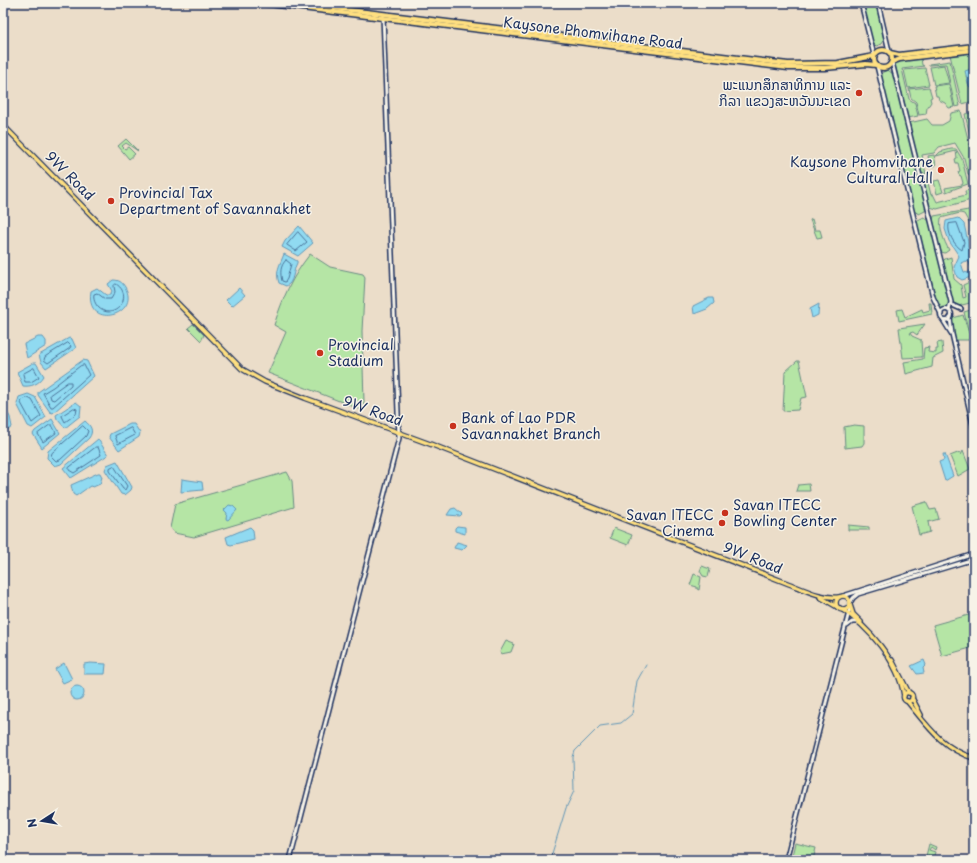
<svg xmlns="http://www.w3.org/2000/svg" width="977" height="863" font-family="'Playpen Sans','Noto Sans Lao',sans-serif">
	<rect width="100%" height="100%" fill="#ebddc9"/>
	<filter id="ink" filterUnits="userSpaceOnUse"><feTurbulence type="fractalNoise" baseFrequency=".025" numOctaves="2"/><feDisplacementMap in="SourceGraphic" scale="8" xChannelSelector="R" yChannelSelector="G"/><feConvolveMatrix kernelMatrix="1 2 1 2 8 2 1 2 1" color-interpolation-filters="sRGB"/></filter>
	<g filter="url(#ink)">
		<g fill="#b5e5a5" stroke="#688a82">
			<polygon points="862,3 876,3 884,40 882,44 876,46 873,43"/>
			<polygon points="974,52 974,68 970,69 966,76 969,86 974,91 974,101 962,104 950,55"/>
			<polygon points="921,58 922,65 924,66 902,69 909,99 915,103 918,116 908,118 895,65 898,61"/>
			<polygon points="950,61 960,106 955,107 946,64 929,65 929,64"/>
			<polygon points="944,65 949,83 934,85 930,67"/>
			<polygon points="925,68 929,85 908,88 904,70"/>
			<polygon points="888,70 893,74 926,207 925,211 919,214 914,211 881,77 883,72"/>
			<polygon points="949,84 954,107 949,108 945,103 939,100 938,96 936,96 934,86"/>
			<polygon points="929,87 932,97 930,98 931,102 927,108 926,114 919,115 916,102 911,98 909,89"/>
			<polygon points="961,111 974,163 974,182 972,182 971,175 968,174 964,158 955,143 939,147 934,153 922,155 926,174 921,173 909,123 927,119 932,125 942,125 949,121 951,113"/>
			<polygon points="970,113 974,115 973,149 965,114"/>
			<polygon points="126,139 138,151 126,143 122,146 125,149 128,147 135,154 129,159 118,146"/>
			<polygon points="951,149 956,149 962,159 968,184 946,192 945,188 962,185 963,183 961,176 959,175 958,172 960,171 958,163 956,163 955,159 957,158 956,151 936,156 940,152"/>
			<polygon points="934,155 936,165 930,167 928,156"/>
			<polygon points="927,179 931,195 933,194 937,202 966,195 965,191 969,190 971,200 937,209 930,207 923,180"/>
			<polygon points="939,180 943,192 937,194 934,181"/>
			<path d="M974,209v18l-2,1 -8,-14 -4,-1 -19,5c-2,11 3,23 8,32l-4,3 -4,-1 -8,-32 1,-4z"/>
			<polygon points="924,217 929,221 950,305 946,309 940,310 938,307 917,223 918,220"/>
			<polygon points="812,219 815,230 820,230 822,237 817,238 810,220"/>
			<path d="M310,254l20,13 33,7 2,3 -3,54 2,71 -2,8 -94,-37 18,-41 -12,-7c9,-27 17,-47 36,-71z"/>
			<polygon points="951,257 954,279 961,285 963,298 966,297 963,285 974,280 974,302 958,306 953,302 943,261 945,259"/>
			<polygon points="929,303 931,303 932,314 899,321 897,310 902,309 905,317 922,309 923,312 930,310"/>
			<polygon points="974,309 974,340 955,340 952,323 953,318 963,315 969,333 964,312"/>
			<polygon points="193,324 204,335 201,341 188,328"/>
			<polygon points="925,324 917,335 913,332 910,333 912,336 921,340 922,357 903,358 899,328"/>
			<polygon points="942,342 943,353 933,358 932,367 906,374 904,362 923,359 924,348 929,347 928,352 936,353 936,349 938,349 937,343"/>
			<polygon points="797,361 799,361 800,365 807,397 801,398 798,410 783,411 785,372"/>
			<polygon points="854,425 864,426 864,443 862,446 845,448 844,427"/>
			<polygon points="963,451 970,469 958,476 950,456 960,452 961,455"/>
			<polygon points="287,472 292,481 294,507 194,537 174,533 170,528 175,504"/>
			<polygon points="809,484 810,491 796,491 798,485"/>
			<polygon points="926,502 930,510 936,509 939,519 928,522 930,532 919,535 912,506"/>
			<polygon points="848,525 869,527 869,530 848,530"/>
			<polygon points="614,528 632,535 628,545 610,538"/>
			<polygon points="702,566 710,569 708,577 703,576 700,571"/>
			<polygon points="694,574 701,577 699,590 697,589 697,587 690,585"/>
			<polygon points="972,614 974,622 974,647 942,656 933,625"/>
			<polygon points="506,641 514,644 511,652 501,654 500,652"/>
			<polygon points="795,843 816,848 813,860 791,860"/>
			<polygon points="929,844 936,847 935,850 931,847 929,850 935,852 934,856 926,856"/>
		</g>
		<g fill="#90daf1" stroke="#6196b6" fill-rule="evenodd">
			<polygon points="974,68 974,91 969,86 965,71"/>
			<path d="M958,218l6,6 4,18v5l6,10v19l-12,4 -5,-3 -3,-10 5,-11 -10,-15 -4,-12 1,-8zM965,261l4,1 2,7 -3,4 -4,-1 -3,-9z"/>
			<polygon points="299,226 313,243 298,256 282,247 285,241"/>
			<path d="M284,254l13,7v2c-4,7 -3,20 -11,23l-7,-3c-4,-12 1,-18 5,-29z"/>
			<path d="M113,280c6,0 9,2 12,7 17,29 -41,44 -34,4l6,-3 9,7h4l2,-4 -4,-7z"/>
			<polygon points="239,288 245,295 232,306 226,300"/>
			<polygon points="709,298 713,298 714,303 707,309 694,314 693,306"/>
			<polygon points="819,304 818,315 812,318 810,309"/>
			<polygon points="38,337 43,337 46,341 46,346 27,358 24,344"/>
			<polygon points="69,338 72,339 76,348 46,368 41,362 39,355"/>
			<polygon points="83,360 87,361 94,376 53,413 50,412 38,395 38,392"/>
			<path d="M33,363h3l8,13c-5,8 -13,11 -21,10l-6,-14z"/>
			<polygon points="28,394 35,397 46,417 32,428 28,426 17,404 19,397"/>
			<polygon points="76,402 81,406 80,416 65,428 57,419 56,415"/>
			<polygon points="3,405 10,417 12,427 3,434"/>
			<polygon points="52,419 60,433 42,448 33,434 35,431"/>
			<path d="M85,421c6,5 9,10 4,17l-28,26 -6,2 -8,-8 1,-7z"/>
			<polygon points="130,424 134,424 140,433 139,437 119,450 109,437 110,434"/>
			<polygon points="98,439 108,455 71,478 63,468"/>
			<polygon points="943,454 945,454 953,476 945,481 939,462 944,460"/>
			<polygon points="117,461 132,487 131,490 125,495 121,494 105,470 107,465"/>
			<polygon points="98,473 100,473 102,477 100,484 93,487 90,486 76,496 73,494 71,485"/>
			<polygon points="182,479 202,482 203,490 181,492"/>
			<polygon points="229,505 233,506 237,510 228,520 226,519 227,513 224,510"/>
			<polygon points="455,508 462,514 460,516 447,515 451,509"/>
			<polygon points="457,526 465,527 465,534 455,531 455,528"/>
			<polygon points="250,527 253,530 254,539 231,545 228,544 226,537"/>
			<polygon points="457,542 467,545 462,550 454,548"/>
			<polygon points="924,660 926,665 923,668 924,673 917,674 911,666"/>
			<polygon points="64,663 72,679 63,683 55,669"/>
			<polygon points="90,663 106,664 105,674 84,674 84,664"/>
			<circle cx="77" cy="693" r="7"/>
		</g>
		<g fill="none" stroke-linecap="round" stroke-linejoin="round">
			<g stroke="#4a7399" stroke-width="1">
				<path d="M957,223l7,19 -2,8c-8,-5 -15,-17 -13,-26z"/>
				<polygon points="298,232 307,242 296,251 287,245"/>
				<path d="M286,260l5,4 -4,15 -2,3 -3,-1c-2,-8 -2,-15 4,-21z"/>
				<path d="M116,284c19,11 -1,38 -17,24 -4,-4 -6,-9 -5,-14l3,-1 8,6h6l4,-7 -1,-6z"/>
				<polygon points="68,343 71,346 70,348 48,363 44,360 45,357"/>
				<polygon points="84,365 89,375 53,407 51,407 43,393 53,387 80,366"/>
				<polygon points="34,368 39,377 31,382 25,382 23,374"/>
				<polygon points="68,382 71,382 71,385 54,400 51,399 50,395"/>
				<polygon points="28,398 32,400 41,416 32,423 21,403 22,400"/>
				<polygon points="74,408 77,409 76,414 65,422 62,416"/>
				<polygon points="50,425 52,425 56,433 43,442 38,434"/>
				<polygon points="83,426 88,431 86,436 60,460 56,461 51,456 52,453"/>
				<polygon points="131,428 135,435 118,444 115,436"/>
				<polygon points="96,447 98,447 101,455 74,473 69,470 69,468"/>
				<polygon points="114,466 127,486 125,490 123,489 110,471 110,468"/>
			</g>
			<polyline stroke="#6196b6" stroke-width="1" points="550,860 566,808 574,791 573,757 575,751 600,726 621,723 632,714 637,681 646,665"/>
			<defs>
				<g id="tertiary">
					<polyline points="861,3 874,55"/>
					<polyline points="878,3 889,51"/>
					<polyline points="892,62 951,302 949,311"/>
					<polyline points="877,66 933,297 941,314"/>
					<polyline points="952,305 961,309"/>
					<circle cx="946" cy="315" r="5.5"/>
					<polyline points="950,318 952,334 974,429"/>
					<polyline points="943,320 951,333"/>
					<polyline points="843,596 974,554"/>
					<polyline points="850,603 853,598 858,594 974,559"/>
					<polyline points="847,626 852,622 857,622"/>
					<polyline points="290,860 399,438 383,16"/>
					<polyline points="786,860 850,608"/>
				</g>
				<g id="primary">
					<path d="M3,125l239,244 23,13 40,16 125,46 357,139c16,6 35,16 52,14"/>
					<circle cx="843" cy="603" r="7"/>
					<polyline points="820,597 839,608"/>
					<polyline points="850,605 853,614 861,622"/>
					<path d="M840,608c28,18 59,54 64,88"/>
					<polyline points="892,660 909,693"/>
					<circle cx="908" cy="697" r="4.5"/>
					<polyline points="912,698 921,715"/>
					<path d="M907,701c20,24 35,48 67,57"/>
				</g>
				<g id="trunk">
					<polyline points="261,3 788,68 825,68 866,64 876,65"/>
					<polyline points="293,3 788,64 838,63 874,56"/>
					<circle cx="883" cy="59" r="9"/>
					<polyline points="890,53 899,55 974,46"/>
					<polyline points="892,62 900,59 974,50"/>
				</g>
			</defs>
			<use href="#tertiary" stroke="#1b2f5e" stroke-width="6"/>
			<use href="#primary" stroke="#1b2f5e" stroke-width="6"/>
			<use href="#trunk" stroke="#1b2f5e" stroke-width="7"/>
			<use href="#tertiary" stroke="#f7f3e8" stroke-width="3"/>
			<use href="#primary" stroke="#fedf80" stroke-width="3.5"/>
			<use href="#trunk" stroke="#fedf80" stroke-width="4"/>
		</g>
	</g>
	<g fill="#c8321e" stroke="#f7f3e8" stroke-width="1.5">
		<circle cx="859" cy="93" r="4"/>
		<circle cx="941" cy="170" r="4"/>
		<circle cx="111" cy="201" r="4"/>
		<circle cx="320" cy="353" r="4"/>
		<circle cx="453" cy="426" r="4"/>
		<circle cx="725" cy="513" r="4"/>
		<circle cx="722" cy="523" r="4"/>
	</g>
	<g text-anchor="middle" stroke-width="3" stroke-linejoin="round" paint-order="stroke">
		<g font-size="14" fill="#1b2f5e" stroke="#f7f3e8">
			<text transform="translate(593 33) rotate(7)" y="5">Kaysone Phomvihane Road</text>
			<text transform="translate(70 176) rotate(45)" y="5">9W Road</text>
			<text transform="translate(373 411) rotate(20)" y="5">9W Road</text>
			<text transform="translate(753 558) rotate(22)" y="5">9W Road</text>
		</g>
		<g font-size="14" fill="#1b2f5e" stroke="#f7f3e8" text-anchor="start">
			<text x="851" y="90" text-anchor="end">ພະແນກສຶກສາທິການ ແລະ<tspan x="851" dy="16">ກິລາ ແຂວງສະຫວັນນະເຂດ</tspan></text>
			<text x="933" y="167" text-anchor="end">Kaysone Phomvihane<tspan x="933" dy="16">Cultural Hall</tspan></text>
			<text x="119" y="198">Provincial Tax<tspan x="119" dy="16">Department of Savannakhet</tspan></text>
			<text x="328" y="350">Provincial<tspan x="328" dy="16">Stadium</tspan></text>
			<text x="461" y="423">Bank of Lao PDR<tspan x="461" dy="16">Savannakhet Branch</tspan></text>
			<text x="733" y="510">Savan ITECC<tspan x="733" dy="16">Bowling Center</tspan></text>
			<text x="714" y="520" text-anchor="end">Savan ITECC<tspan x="714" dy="16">Cinema</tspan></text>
		</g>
	</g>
	<rect width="977" height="863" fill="none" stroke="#f7f3e8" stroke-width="16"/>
	<rect x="8" y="8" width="961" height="847" fill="none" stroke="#1b2f5e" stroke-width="1.5" filter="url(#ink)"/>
	<g transform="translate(42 821) rotate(258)" stroke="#f7f3e8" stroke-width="3" paint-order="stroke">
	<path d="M0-3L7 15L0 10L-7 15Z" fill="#1b2f5e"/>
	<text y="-6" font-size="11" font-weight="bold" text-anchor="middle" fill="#1b2f5e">N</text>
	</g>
</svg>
